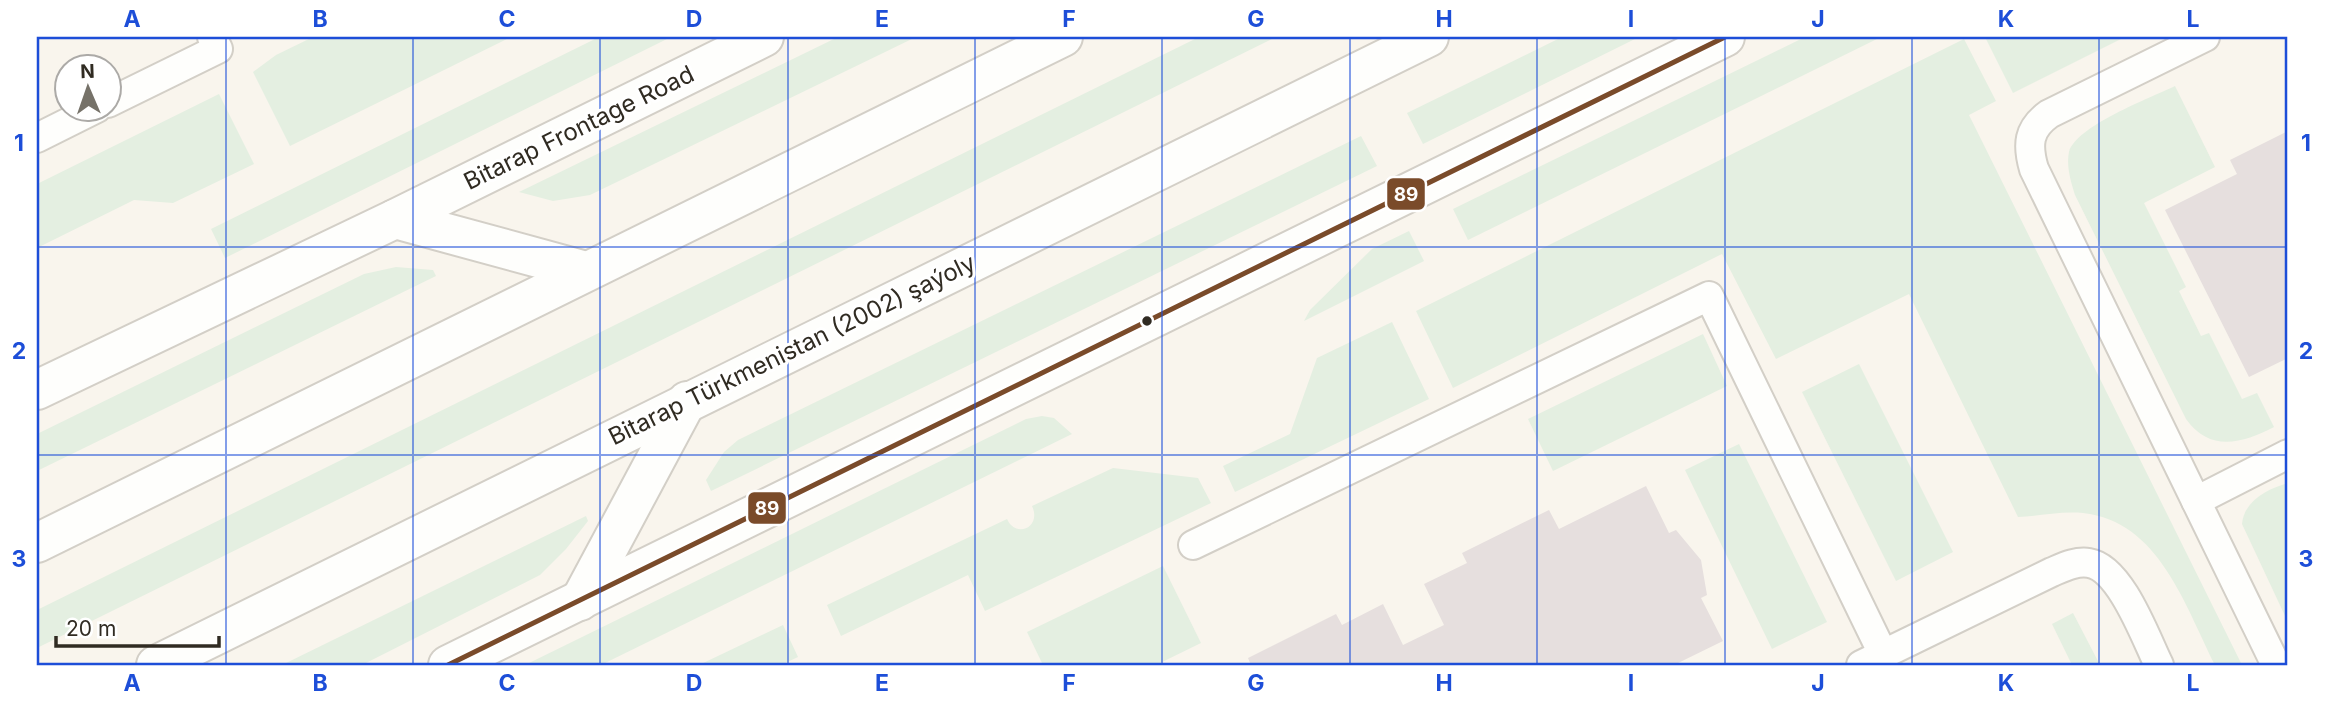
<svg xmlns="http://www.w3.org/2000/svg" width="2325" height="702" font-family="Inter,sans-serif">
	<rect width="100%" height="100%" fill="#f9f5ed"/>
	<g fill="#e4efe1">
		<polygon points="313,37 511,37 290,146 253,72 276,55"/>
		<polygon points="599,37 671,37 225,258 211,229"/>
		<polygon points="838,37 916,37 590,195 553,201 519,192"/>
		<polygon points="1199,37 1276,37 37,648 37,610"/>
		<polygon points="1562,37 1639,37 1423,144 1407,113"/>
		<polygon points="1805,37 1881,37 1468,240 1453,209"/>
		<polygon points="1985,37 2125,37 2013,93"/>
		<path d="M1964,39l32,62 -27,14 273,550h-27c-30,-59 -56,-144 -132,-152 -22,-2 -44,3 -65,4l-109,-223 -133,65 -54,-105 -269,134 -37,-77z"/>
		<path d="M2175,86l40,81 -71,36 42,84 -7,4 22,45 8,-3 33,66 15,-6 17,34c-31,16 -64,26 -88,-8l-111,-224c-4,-13 -9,-29 -6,-43 7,-26 81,-54 106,-66z"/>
		<polygon points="219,94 254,164 173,203 134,200 37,248 37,184"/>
		<polygon points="1361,136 1377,166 711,491 706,480 724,452 738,440"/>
		<polygon points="1409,231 1424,261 1304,321 1310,310 1372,249"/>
		<polygon points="396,267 433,270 436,276 37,471 37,434 364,274"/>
		<polygon points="1392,322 1429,399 1235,492 1223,466 1290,434 1317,358"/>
		<polygon points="1703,334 1727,386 1553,471 1528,419"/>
		<polygon points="1859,364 1953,552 1896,581 1802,392"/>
		<polygon points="1042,416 1054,418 1072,434 601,665 525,665 1026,419"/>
		<polygon points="1739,444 1827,622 1772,649 1685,470"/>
		<path d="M1113,468l85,10 13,25 -226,108 -17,-36 -127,61 -14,-31 180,-86c9,20 35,8 25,-13z"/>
		<path d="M2288,483v134l-2,1 -44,-94c2,-23 25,-35 46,-41z"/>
		<polygon points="586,516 588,521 566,549 540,575 362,665 282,665"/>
		<polygon points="1163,566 1201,643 1156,665 1043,665 1027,632"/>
		<polygon points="2073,613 2100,665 2072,665 2052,624"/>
		<polygon points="783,625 798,657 781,665 699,665"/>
	</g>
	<g fill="#e6dfde">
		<polygon points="2288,131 2288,358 2249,377 2165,210 2237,174 2230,160"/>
		<polygon points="1646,486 1669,533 1676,530 1701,560 1707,595 1701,598 1723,641 1674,665 1251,665 1248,658 1336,614 1342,625 1383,604 1403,645 1444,625 1424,584 1467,563 1462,553 1549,510 1559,529"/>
	</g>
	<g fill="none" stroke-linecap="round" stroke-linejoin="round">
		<defs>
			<g id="lane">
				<path d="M2205,37l-156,77c-21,15 -22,31 -15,55l242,496"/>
				<polyline points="108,103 218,49 212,37"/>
				<polyline points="37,138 97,108"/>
				<polyline points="2196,501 2288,454"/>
				<polyline points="1193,545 1709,296 1883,654"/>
				<path d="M1861,665l191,-93c12,-5 24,-11 37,-9 32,5 57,76 70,102"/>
			</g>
			<g id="street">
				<polyline points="395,219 586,271"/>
				<polyline points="37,390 395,219 764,37"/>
				<polyline points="580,601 687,401"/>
				<polyline points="448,665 1725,37"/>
			</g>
			<g id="primary">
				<polyline points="37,543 1063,37"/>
				<polyline points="156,665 1429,37"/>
			</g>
		</defs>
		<use href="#lane" stroke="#d3cfc7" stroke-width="32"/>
		<use href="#street" stroke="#d3cfc7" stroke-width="42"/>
		<use href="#primary" stroke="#d3cfc7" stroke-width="42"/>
		<use href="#lane" stroke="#fefefc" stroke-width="28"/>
		<use href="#street" stroke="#fefefc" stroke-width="38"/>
		<use href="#primary" stroke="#fefefc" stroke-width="38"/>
		<defs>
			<polyline id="bus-1" points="448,665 1725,37"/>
		</defs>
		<use href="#bus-1" stroke="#fff" stroke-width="10"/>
		<use href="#bus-1" stroke="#7a4b2a" stroke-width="5"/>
	</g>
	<path fill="none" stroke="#1d4ed8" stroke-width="2" stroke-opacity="0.55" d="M226,37v628M413,37v628M600,37v628M788,37v628M975,37v628M1162,37v628M1350,37v628M1537,37v628M1725,37v628M1912,37v628M2099,37v628M37,247h2251M37,455h2251"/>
	<circle fill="#302b22" stroke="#fff" stroke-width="2.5" cx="1147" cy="321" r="6"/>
	<g text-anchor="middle" stroke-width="6" stroke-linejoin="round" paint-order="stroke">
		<g font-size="24" fill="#302b22" stroke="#fff">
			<text transform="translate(579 128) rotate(-26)" y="8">Bitarap Frontage Road</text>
			<text transform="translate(792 350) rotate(-26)" y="8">Bitarap Türkmenistan (2002) şaýoly</text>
		</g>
	</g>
	<g stroke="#fff" stroke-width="2.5">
		<rect x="1386" y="177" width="40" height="34" rx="7" fill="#7a4b2a"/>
		<rect x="747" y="491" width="40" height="34" rx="7" fill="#7a4b2a"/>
	</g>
	<g font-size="19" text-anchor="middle" font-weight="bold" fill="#fff">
		<text x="1406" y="201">89</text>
		<text x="767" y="515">89</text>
	</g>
	<rect width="2325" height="702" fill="none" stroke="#ffffff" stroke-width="77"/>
	<g transform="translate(88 88) rotate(358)"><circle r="33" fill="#ffffff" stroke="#acaaa7" stroke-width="2"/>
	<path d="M0-5L12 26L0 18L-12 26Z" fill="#767269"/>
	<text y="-10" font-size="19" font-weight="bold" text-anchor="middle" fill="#302b22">N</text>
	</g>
	<path d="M56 636v10h163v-10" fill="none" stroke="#302b22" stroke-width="3.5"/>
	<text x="66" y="636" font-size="21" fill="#302b22" stroke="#ffffff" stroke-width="5" paint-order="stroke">20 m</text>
	<rect x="38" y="38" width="2248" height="626" fill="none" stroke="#1d4ed8" stroke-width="2.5"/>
	<g font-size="23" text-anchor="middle" font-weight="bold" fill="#1d4ed8">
		<text x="132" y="27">A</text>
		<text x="320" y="27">B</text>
		<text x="507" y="27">C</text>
		<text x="694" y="27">D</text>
		<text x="882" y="27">E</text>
		<text x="1069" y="27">F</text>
		<text x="1256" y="27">G</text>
		<text x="1444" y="27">H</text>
		<text x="1631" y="27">I</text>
		<text x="1818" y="27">J</text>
		<text x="2006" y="27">K</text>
		<text x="2193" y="27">L</text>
		<text x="19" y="151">1</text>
		<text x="2306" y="151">1</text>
		<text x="19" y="359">2</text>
		<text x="2306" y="359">2</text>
		<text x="19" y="567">3</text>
		<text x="2306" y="567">3</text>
		<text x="132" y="691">A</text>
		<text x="320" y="691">B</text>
		<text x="507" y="691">C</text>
		<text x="694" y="691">D</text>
		<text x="882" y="691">E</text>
		<text x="1069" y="691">F</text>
		<text x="1256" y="691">G</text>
		<text x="1444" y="691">H</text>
		<text x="1631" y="691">I</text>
		<text x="1818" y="691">J</text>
		<text x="2006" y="691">K</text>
		<text x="2193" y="691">L</text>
	</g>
</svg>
